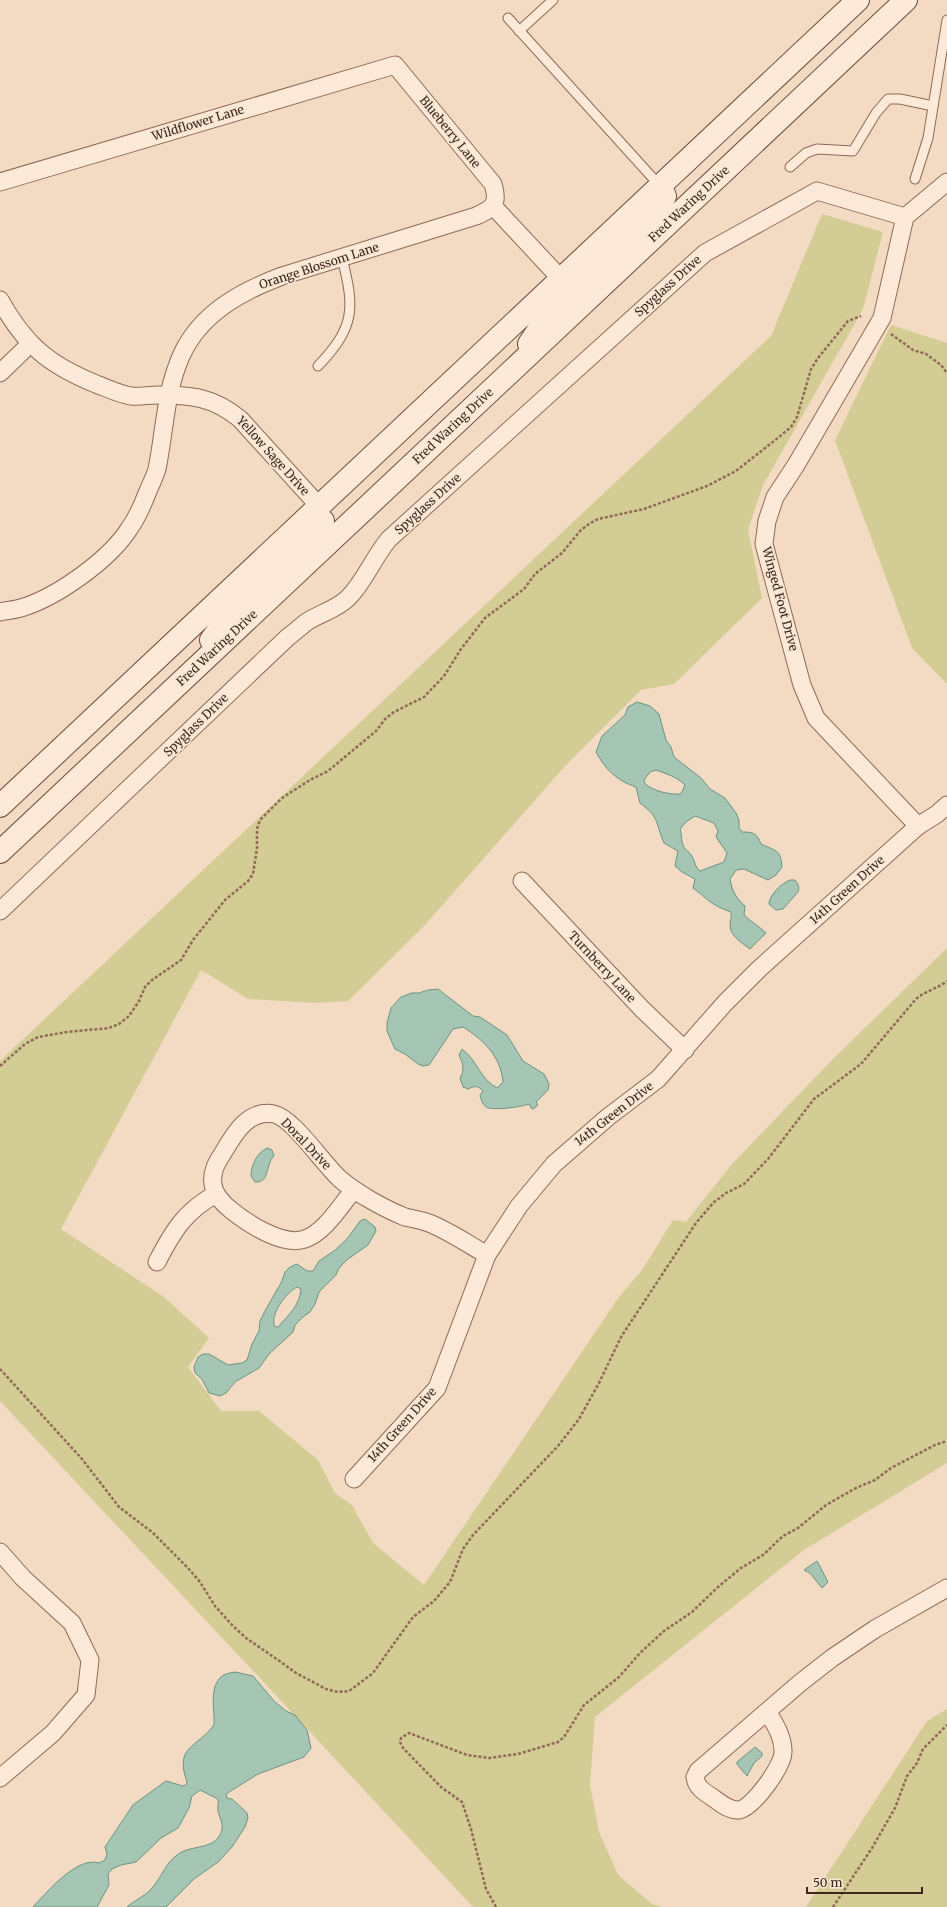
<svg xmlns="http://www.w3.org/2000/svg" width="947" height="1907" font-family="Merriweather,serif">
	<rect width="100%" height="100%" fill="#f3dac2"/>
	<g fill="#d3cd95">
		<polygon points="822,214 883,232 863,309 763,485 748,530 762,598 674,684 641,690 566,765 424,926 348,1001 316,1003 248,999 201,970 61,1229 164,1297 209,1338 188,1367 221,1411 259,1411 318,1460 335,1493 352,1505 373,1543 424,1585 619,1297 642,1270 673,1220 686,1222 733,1163 833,1059 947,948 947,1463 804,1550 595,1717 590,1785 599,1832 618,1875 652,1904 662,1907 473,1907 286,1706 0,1401 0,1061 771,336"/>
		<polygon points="891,325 947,343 947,684 912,648 835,440"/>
		<polygon points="947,1709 947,1907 806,1907 927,1721"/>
	</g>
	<g fill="#a5c5b5" stroke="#6a9581" fill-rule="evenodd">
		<path d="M637,702l13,4 9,8 7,26 5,7 3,10 27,21 9,11 15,9 11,15 3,7v8l3,4c11,0 15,1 19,12 14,7 20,5 21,23l-6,8 -8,5 -24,-11 -8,1 -6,9c2,12 6,19 15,27l-1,9c7,7 15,11 22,18l-16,16c-8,-6 -20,-13 -20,-24 0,-5 2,-8 1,-13 -20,-7 -22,-12 -38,-24l2,-9 -13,-7 -7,-6 3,-15 -14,-8c-9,-21 -4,-25 -24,-40l-4,-16c-19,-6 -31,-18 -40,-35l6,-16 23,-21 3,-8zM656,770c11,4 21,7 29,15l-4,9c-12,1 -27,-3 -36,-10l-1,-4 6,-8zM695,816l19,7 4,8 -2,6 11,16 -3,9 -24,9c-6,-5 -5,-11 -9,-16 -2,-4 -7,-5 -8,-10 -2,-4 -1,-10 -3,-16l6,-7z"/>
		<path d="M790,880h5c3,4 5,7 3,12l-15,17 -7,1 -7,-6c0,-9 13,-21 21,-24z"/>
		<path d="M438,989l35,27 7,1 27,18 16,26 21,13 5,10 -1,6 -12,12 2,3 -5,4 -2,-1 -2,-4c-8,3 -37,7 -43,3 -4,-3 -5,-8 -6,-12l3,-4c-5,-6 -9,-5 -15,-2l-5,-2 -3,-9c5,-8 3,-15 -1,-23l3,-6c15,11 18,30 35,39l6,-6c-2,-25 -19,-42 -40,-55l-10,2 -24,36 -6,1 -5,-2 -13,-10 -10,-5 -8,-18v-8l4,-15 10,-11 11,-4h7l9,-3z"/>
		<path d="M267,1148l5,2 2,6c-9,9 -4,27 -19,26l-4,-6c0,-11 6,-23 16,-28z"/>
		<path d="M365,1219l10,8 1,4 -8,14 -20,14 -9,9 -3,7 -17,17 -4,12 -5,8 -7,5 -8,8 -2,7 -24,22 -10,14 -24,14 -9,11 -6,3 -11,-3 -7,-14 -7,-6 -1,-6 4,-10 5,-3h6l19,11 14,-2 5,-3 5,-16 7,-13 1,-10 5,-10 17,-30 3,-9 5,-5 7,-3 10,7h6l6,-10 15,-10 13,-12 13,-18zM297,1287l4,2c-2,18 -12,25 -23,38h-3c-6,-12 11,-34 22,-40z"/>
		<polygon points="817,1561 828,1582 822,1588 810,1573 804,1570"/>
		<path d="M235,1672l18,4 22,26 11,9 9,4 12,15 4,18 -7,9 -46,17 -29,18 -3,3 1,3 5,1 15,14 1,5 -3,9 -13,20 -14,15 -24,17 -28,28h-39c8,-7 20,-12 26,-20 9,-11 13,-24 24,-32 13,-11 41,-4 45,-26 1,-6 -3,-13 -4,-18 -1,-4 1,-7 0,-12l-18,-9 -8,6 -3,12 -11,20 -17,10 -25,24 -15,3 -9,4 -4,5 1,11 -12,22h-64c14,-15 44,-51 66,-44l6,-3 2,-6 -2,-7 28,-42 33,-24 17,5 3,-1 1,-3c-13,-36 10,-34 27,-57 1,-13 -5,-36 6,-47 3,-4 10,-5 15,-6z"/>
		<polygon points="755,1747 762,1753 762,1756 754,1763 747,1776 737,1764 737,1762"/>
	</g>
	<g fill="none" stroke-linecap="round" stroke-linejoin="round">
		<defs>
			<g id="lane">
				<polyline points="508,18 660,186"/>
				<polyline points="519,31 553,0"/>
				<polyline points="790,167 806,153 817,149 853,151 876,113 888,99 900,99 933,106"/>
				<polyline points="915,179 928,138 947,20"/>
				<path d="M318,366c37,-39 37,-57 24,-108"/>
			</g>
			<g id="street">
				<path d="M0,182l395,-117 98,119c6,20 1,24 -17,32l-194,60c-40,15 -81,37 -100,78 -17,37 -17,76 -25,115 -2,7 -6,15 -9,22 -5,13 -11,27 -19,38 -20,31 -71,67 -105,78 -8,3 -16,3 -24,5"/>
				<polyline points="493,206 561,279"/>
				<polyline points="905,217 882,318 796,465 775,497 767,521 764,544 802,685 816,718 918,826"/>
				<polyline points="905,217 947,182"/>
				<path d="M0,300c25,45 49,65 96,84 11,4 23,10 35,12 8,1 18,-1 27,-1 34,0 55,2 82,24l79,87"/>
				<polyline points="0,373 30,344"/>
				<polyline points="522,881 642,1009 685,1050"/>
				<path d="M0,911l288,-274c7,-5 13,-11 20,-16 13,-8 29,-12 40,-23 17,-17 25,-40 41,-59l316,-286 112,-62 88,26"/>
				<path d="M353,1191c-13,15 -28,41 -48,48 -22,8 -58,-16 -74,-29 -8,-6 -17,-16 -18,-26 -2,-12 4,-22 10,-31 11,-19 25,-44 51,-39 19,4 50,51 66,65 16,14 45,30 65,38 8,2 16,3 24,6 20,8 39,21 58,32"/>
				<path d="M157,1262c16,-31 28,-51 59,-68"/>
				<polyline points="354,1479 437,1388 487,1255 519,1206 554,1164 608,1117 658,1079 725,1003 759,969 918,826 937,814 947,805"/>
				<polyline points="0,1552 23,1578 72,1623 90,1660 86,1695 53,1733 0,1778"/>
				<path d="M767,1712c8,11 16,24 16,39 1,14 -30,57 -44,59 -10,1 -20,-8 -27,-13 -8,-5 -16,-10 -17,-20l3,-6 102,-88 32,-25 43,-29 72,-41"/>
			</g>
			<g id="secondary">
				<polyline points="529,344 550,312 661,206 665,196 660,186"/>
				<polyline points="211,640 234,609 323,521"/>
				<polyline points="0,806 858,0"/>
				<polyline points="0,852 906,0"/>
			</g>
		</defs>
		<use href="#lane" stroke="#906957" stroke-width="11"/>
		<use href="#street" stroke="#906957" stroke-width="19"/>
		<use href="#secondary" stroke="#714a3a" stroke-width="24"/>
		<g stroke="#906957" stroke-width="2.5" stroke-dasharray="3 2" stroke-linecap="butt">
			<polyline points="891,334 913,350 926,354 941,365 947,373"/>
			<polyline points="0,1066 25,1044 38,1037 67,1032 109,1028 119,1024 129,1016 139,1001 145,987 152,980 181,960 193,940 225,900 248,881 253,874 257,848 257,829 260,820 282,798 310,780 328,771 376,731 386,718 394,712 424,697 444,676 461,649 485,618 524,589 535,574 562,553 581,530 589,524 598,519 644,509 707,486 736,471 779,437 791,427 797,417 811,369 818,358 848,321 861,316"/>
			<path d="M0,1369l82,90 37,48 33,25 36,36 12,14 15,24 18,20 13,12 32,22 18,13 30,16 12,3 11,-1 24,-18 40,-56 21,-16 16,-19 13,-33 10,-14 85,-89 21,-27 20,-36 22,-46 75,-114 18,-21 12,-9 18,-9 24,-25 46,-60 47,-35 55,-65c9,-8 21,-10 31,-18"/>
			<polyline points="496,1907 486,1889 471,1829 462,1802 441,1787 403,1748 400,1742 401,1738 409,1733 467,1755 489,1758 518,1754 558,1742 564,1737 584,1705 619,1677 640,1653 664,1631 692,1612 718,1587 741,1568 763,1555 783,1536 798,1528 826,1505 856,1488 875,1480 891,1468 935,1445 947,1441"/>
			<polyline points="833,1907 872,1848 895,1808 907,1776 917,1763 923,1749 947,1725"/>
		</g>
		<use href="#lane" stroke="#fce9d7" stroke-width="9"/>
		<use href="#street" stroke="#fce9d7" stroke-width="17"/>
		<use href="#secondary" stroke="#fce9d7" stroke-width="22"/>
	</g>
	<g text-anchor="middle" stroke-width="3.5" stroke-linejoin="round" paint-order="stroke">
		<g font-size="12" fill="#3e261d" stroke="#f9e6d3">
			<text transform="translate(198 123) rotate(-17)" y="4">Wildflower Lane</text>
			<text transform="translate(450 132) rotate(51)" y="4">Blueberry Lane</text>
			<text transform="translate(689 204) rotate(-43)" y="4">Fred Waring Drive</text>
			<text transform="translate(319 266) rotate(-18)" y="4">Orange Blossom Lane</text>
			<text transform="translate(668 286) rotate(-42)" y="4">Spyglass Drive</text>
			<text transform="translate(453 426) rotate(-43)" y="4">Fred Waring Drive</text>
			<text transform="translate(273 456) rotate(48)" y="4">Yellow Sage Drive</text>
			<text transform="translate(428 504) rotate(-42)" y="4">Spyglass Drive</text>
			<text transform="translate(780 599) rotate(75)" y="4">Winged Foot Drive</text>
			<text transform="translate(217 648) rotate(-43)" y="4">Fred Waring Drive</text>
			<text transform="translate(196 725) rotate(-44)" y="4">Spyglass Drive</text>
			<text transform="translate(847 890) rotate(-42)" y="4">14th Green Drive</text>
			<text transform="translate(602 967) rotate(47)" y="4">Turnberry Lane</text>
			<text transform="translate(614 1114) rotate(-38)" y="4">14th Green Drive</text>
			<text transform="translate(306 1144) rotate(46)" y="4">Doral Drive</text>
			<text transform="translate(402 1425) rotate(-48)" y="4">14th Green Drive</text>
		</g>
	</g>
	<path d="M807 1887v6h115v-6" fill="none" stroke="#3e261d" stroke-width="2"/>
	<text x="813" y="1887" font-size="12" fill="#3e261d" stroke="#f9e6d3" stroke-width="3" paint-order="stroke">50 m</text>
</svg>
